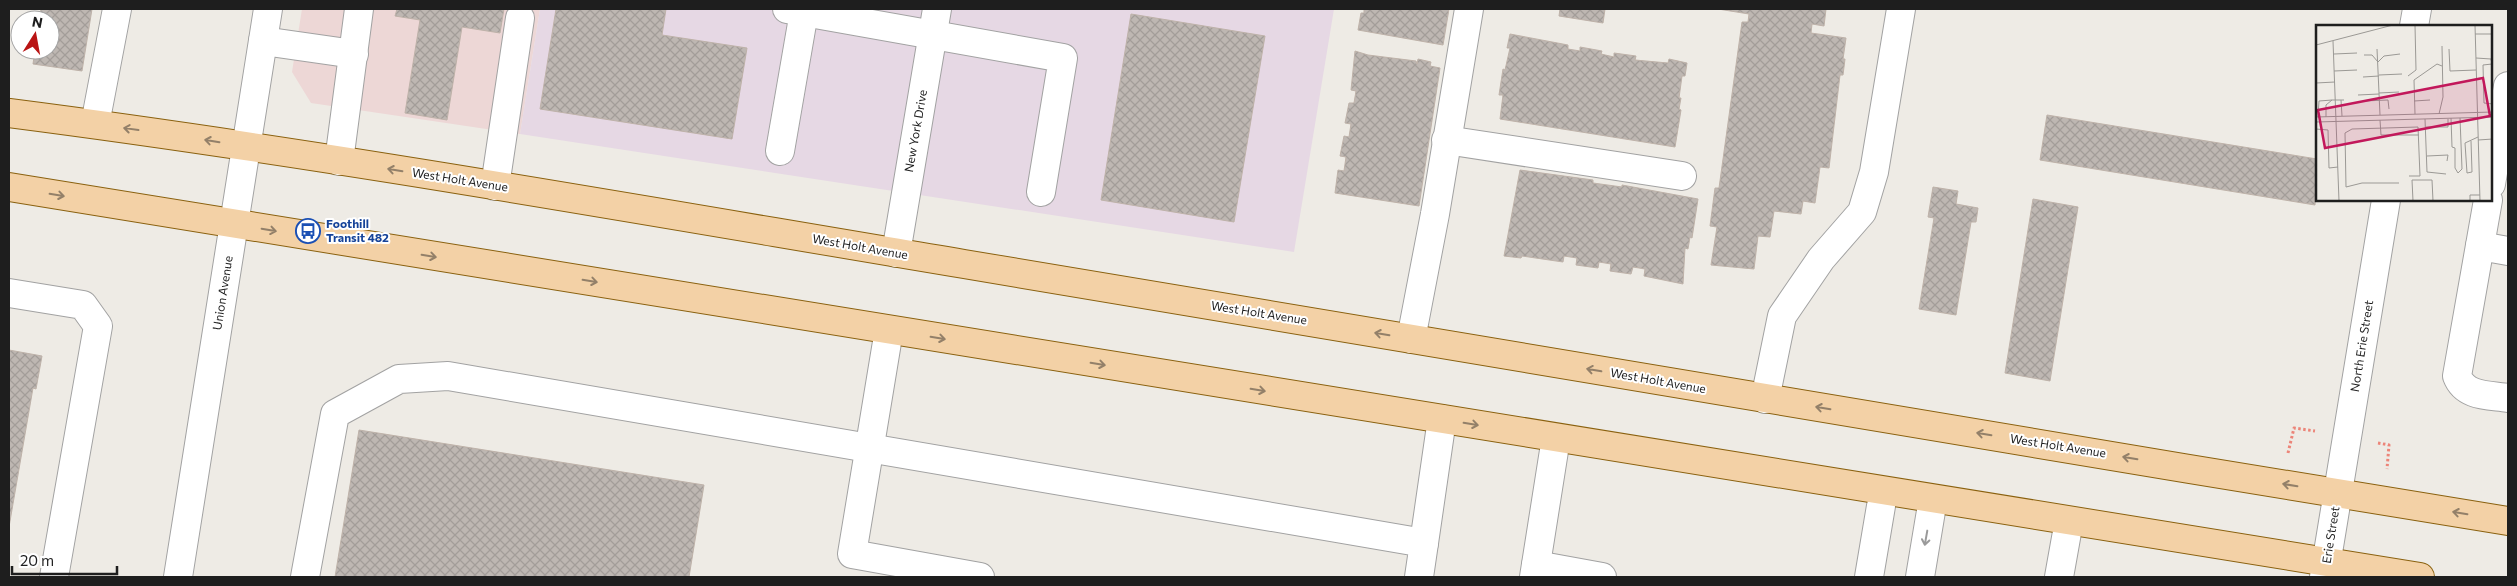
<svg xmlns="http://www.w3.org/2000/svg" width="2517" height="586" font-family="Commissioner,sans-serif">
	<defs>
		<pattern id="building-cross-hatch" width="8" height="8" patternUnits="userSpaceOnUse" patternTransform="scale(1.25)"><rect width="8" height="8" fill="#beb7b2"/><path d="M0 0l8 8M0 8l8-8" fill="none" stroke="#a39d99"/></pattern>
	</defs>
	<rect width="100%" height="100%" fill="#eeebe5"/>
	<polygon fill="#edd7d6" points="302,9 540,9 520,134 311,103 292,72"/>
	<polygon fill="#e6d8e4" points="540,9 1334,9 1294,252 520,134"/>
	<g fill="url(#building-cross-hatch)" stroke="#beb2a9">
		<polygon points="41,9 92,9 82,71 33,64 35,50 50,50 50,20 39,20"/>
		<polygon points="397,9 504,9 500,33 462,27 447,120 405,113 420,20 395,16"/>
		<polygon points="556,9 666,9 662,35 747,48 732,139 540,109"/>
		<polygon points="1364,9 1449,9 1443,45 1358,30 1361,13 1364,13"/>
		<polygon points="1560,9 1605,9 1603,23 1559,16"/>
		<polygon points="1718,9 1826,9 1824,26 1812,24 1811,33 1846,38 1843,59 1845,59 1843,75 1840,75 1829,168 1820,167 1815,203 1803,201 1801,214 1774,211 1770,237 1758,236 1754,269 1711,265 1717,227 1710,226 1715,188 1719,188 1742,22 1748,22 1749,14"/>
		<polygon points="1131,14 1265,36 1234,222 1101,200"/>
		<polygon points="1510,34 1568,45 1568,49 1580,51 1580,47 1602,51 1601,54 1614,57 1614,53 1636,56 1635,60 1668,63 1669,59 1687,63 1685,76 1682,76 1679,98 1681,98 1679,109 1681,110 1675,147 1500,119 1503,95 1499,95 1503,69 1505,70 1510,48 1507,48"/>
		<polygon points="1355,51 1368,55 1416,61 1417,64 1418,59 1431,62 1430,66 1440,68 1419,206 1335,193 1338,170 1344,171 1346,157 1340,156 1344,136 1349,137 1351,124 1345,123 1349,103 1354,103 1356,91 1351,90"/>
		<polygon points="2047,115 2317,159 2315,205 2040,160"/>
		<polygon points="1520,170 1593,180 1593,183 1622,187 1622,185 1698,199 1692,238 1690,237 1688,249 1685,248 1683,284 1644,276 1645,269 1633,267 1631,274 1610,271 1611,264 1599,262 1598,268 1576,265 1577,258 1564,256 1563,262 1522,256 1521,258 1504,256"/>
		<polygon points="1933,187 1958,191 1956,204 1978,208 1976,222 1971,222 1956,315 1919,309 1934,218 1928,217"/>
		<polygon points="2033,199 2078,207 2050,381 2005,373"/>
		<polygon points="9,350 42,356 36,389 33,388 9,527"/>
		<polygon points="359,430 704,485 689,577 335,577"/>
	</g>
	<g fill="none" stroke-linecap="round" stroke-linejoin="round">
		<defs>
			<g id="minor">
				<polyline points="787,9 1063,58 1041,192"/>
				<polyline points="2414,26 2417,9"/>
				<polyline points="263,41 354,54"/>
				<polyline points="95,124 117,9"/>
				<polyline points="1446,140 1682,176"/>
				<polyline points="780,151 804,12"/>
				<polyline points="339,161 359,9"/>
				<polyline points="2491,184 2508,86"/>
				<polyline points="495,186 520,18"/>
				<path d="M2488,200l-31,176c8,21 32,19 51,22"/>
				<polyline points="2480,246 2508,251"/>
				<polyline points="896,253 937,9"/>
				<polyline points="9,293 83,305 98,326 54,577"/>
				<polyline points="889,330 852,554 980,577"/>
				<polyline points="1411,339 1435,214 1469,9"/>
				<polyline points="1765,399 1782,316 1821,259 1862,212 1874,172 1901,9"/>
				<polyline points="1424,543 1442,419"/>
				<polyline points="1536,565 1602,577"/>
				<polyline points="178,577 268,9"/>
				<polyline points="305,577 335,414 399,379 448,376 1424,543 1419,577"/>
				<polyline points="1534,577 1556,438"/>
				<polyline points="1869,577 1881,506"/>
				<polyline points="1920,577 1933,499"/>
				<polyline points="2059,577 2069,521"/>
				<polyline points="2324,577 2386,200"/>
			</g>
			<g id="major">
				<path d="M9,113c319,41 637,98 955,151 515,86 1029,174 1544,257"/>
				<polyline points="9,187 2420,577"/>
			</g>
		</defs>
		<use href="#minor" stroke="#a2a2a2" stroke-width="30"/>
		<use href="#major" stroke="#8a610f" stroke-width="30"/>
		<g stroke="#ec8478" stroke-width="3" stroke-dasharray="2.5 2.5" stroke-linecap="butt">
			<polyline points="2378,443 2389,445 2387,469"/>
			<polyline points="2288,453 2294,428 2315,431"/>
		</g>
		<use href="#minor" stroke="#fff" stroke-width="28"/>
		<use href="#major" stroke="#f3d1a6" stroke-width="28"/>
	</g>
	<defs><path id="oneway-shaft" d="M-6 0H5M1.5-3L5.5 0L1.5 3" fill="none" stroke-width="1.6" stroke-linecap="round" stroke-linejoin="round" transform="scale(1.25)"/></defs>
	<g stroke="#938069">
		<use href="#oneway-shaft" transform="translate(131 129) rotate(-172)"/>
		<use href="#oneway-shaft" transform="translate(212 141) rotate(-171)"/>
		<use href="#oneway-shaft" transform="translate(395 170) rotate(-171)"/>
		<use href="#oneway-shaft" transform="translate(57 195) rotate(9)"/>
		<use href="#oneway-shaft" transform="translate(269 230) rotate(10)"/>
		<use href="#oneway-shaft" transform="translate(429 256) rotate(9)"/>
		<use href="#oneway-shaft" transform="translate(590 281) rotate(9)"/>
		<use href="#oneway-shaft" transform="translate(1382 334) rotate(-171)"/>
		<use href="#oneway-shaft" transform="translate(938 338) rotate(9)"/>
		<use href="#oneway-shaft" transform="translate(1098 364) rotate(9)"/>
		<use href="#oneway-shaft" transform="translate(1594 370) rotate(-170)"/>
		<use href="#oneway-shaft" transform="translate(1258 390) rotate(9)"/>
		<use href="#oneway-shaft" transform="translate(1823 408) rotate(-171)"/>
		<use href="#oneway-shaft" transform="translate(1471 424) rotate(9)"/>
		<use href="#oneway-shaft" transform="translate(1984 434) rotate(-171)"/>
		<use href="#oneway-shaft" transform="translate(2130 458) rotate(-171)"/>
		<use href="#oneway-shaft" transform="translate(2290 485) rotate(-171)"/>
		<use href="#oneway-shaft" transform="translate(2460 513) rotate(-171)"/>
	</g>
	<use stroke="#9a9a9a" href="#oneway-shaft" transform="translate(1926 538) rotate(100)"/>
	<defs>
		<symbol id="bus-ring" viewBox="-11 -11 22 22"><circle r="9.5" fill="#fff" stroke="#1a4fb4" stroke-width="1.5"/><path d="M-5-6H5V4H4V6H2V4H-2V6H-4V4H-5ZM-3.5-4V0h7V-4ZM-3.5 1.2v1.5H-2V1.2ZM2 1.2v1.5H3.5V1.2Z" fill="#1a4fb4"/></symbol>
	</defs>
	<g fill-rule="evenodd">
		<use href="#bus-ring" x="294" y="217" width="28" height="28"/>
	</g>
	<g text-anchor="middle" stroke-width="4" stroke-linejoin="round" paint-order="stroke">
		<g font-size="12" fill="#1e1e1e" stroke="#fff">
			<text transform="translate(916 131) rotate(-80)" y="4">New York Drive</text>
			<text transform="translate(460 180) rotate(9)" y="4">West Holt Avenue</text>
			<text transform="translate(860 247) rotate(10)" y="4">West Holt Avenue</text>
			<text transform="translate(223 293) rotate(-81)" y="4">Union Avenue</text>
			<text transform="translate(1259 313) rotate(9)" y="4">West Holt Avenue</text>
			<text transform="translate(2362 346) rotate(-81)" y="4">North Erie Street</text>
			<text transform="translate(1658 381) rotate(10)" y="4">West Holt Avenue</text>
			<text transform="translate(2058 446) rotate(9)" y="4">West Holt Avenue</text>
			<text transform="translate(2331 535) rotate(-81)" y="4">Erie Street</text>
		</g>
		<g font-size="12" font-weight="bold" fill="#164399" stroke="#fff" text-anchor="start">
			<text x="326" y="228">Foothill<tspan x="326" dy="14">Transit 482</tspan></text>
		</g>
	</g>
	<g transform="translate(2316 25)">
		<rect width="176" height="176" fill="#eeebe5"/>
		<path fill="none" stroke="#9b9995" stroke-width="1" d="M159,0l5,176M159,9h18M17,16l6,160M0,20l77,-20M61,24l3,66M133,24l1,22 26,-1M18,29l23,-1M48,30h8l6,7M160,33l15,1 1,5 -9,1M62,37l6,-6 16,-2M167,40l1,38 9,1M18,46l23,-1M63,50l23,-1M92,51l8,-6 -1,-45M47,52l16,-1M0,58l19,-1M63,68l20,-1M42,70l21,-1M25,75l1,16M47,76l25,-1 1,9M98,76l16,-1M99,89l-1,-34 23,-16 5,2M123,89l4,-17 -1,-51M0,92l177,-5M2,92l1,-16 13,-1M10,92v-12l6,-5h12M135,93l1,29 3,1v20l3,5 4,-4 -2,-51M109,94l2,53 19,2M64,95l1,15h38M0,97l177,-5M110,102h22v-8M0,104l12,1 1,38 9,-1M162,115l15,-1M155,116l1,31 -5,1 -2,-30 13,-6M111,131l21,-1 -1,6M83,158h-37l-16,4 -1,-54 7,-4 66,-2 2,49h-11M97,176l-1,-21h20l1,21M154,176v-6h10"/>
		<path fill="#c2185b" fill-opacity="0.15" stroke="#c2185b" stroke-width="2.5" d="M167,53l7,38 -165,32 -7,-38z"/>
		<rect width="176" height="176" fill="none" stroke="#1e1e1e" stroke-width="2.5"/>
	</g>
	<rect width="2517" height="586" fill="none" stroke="#1e1e1e" stroke-width="20"/>
	<g transform="translate(35 35) rotate(11)"><circle r="24" fill="#ffffff" stroke="#a5a5a5"/>
	<path d="M0-4L9 19L0 12L-9 19Z" fill="#b91414"/>
	<text y="-8" font-size="14" font-weight="bold" text-anchor="middle" fill="#1e1e1e">N</text>
	</g>
	<path d="M12 566v8h105v-8" fill="none" stroke="#1e1e1e" stroke-width="2.5"/>
	<text x="20" y="566" font-size="15" fill="#1e1e1e" stroke="#ffffff" stroke-width="4" paint-order="stroke">20 m</text>
</svg>
